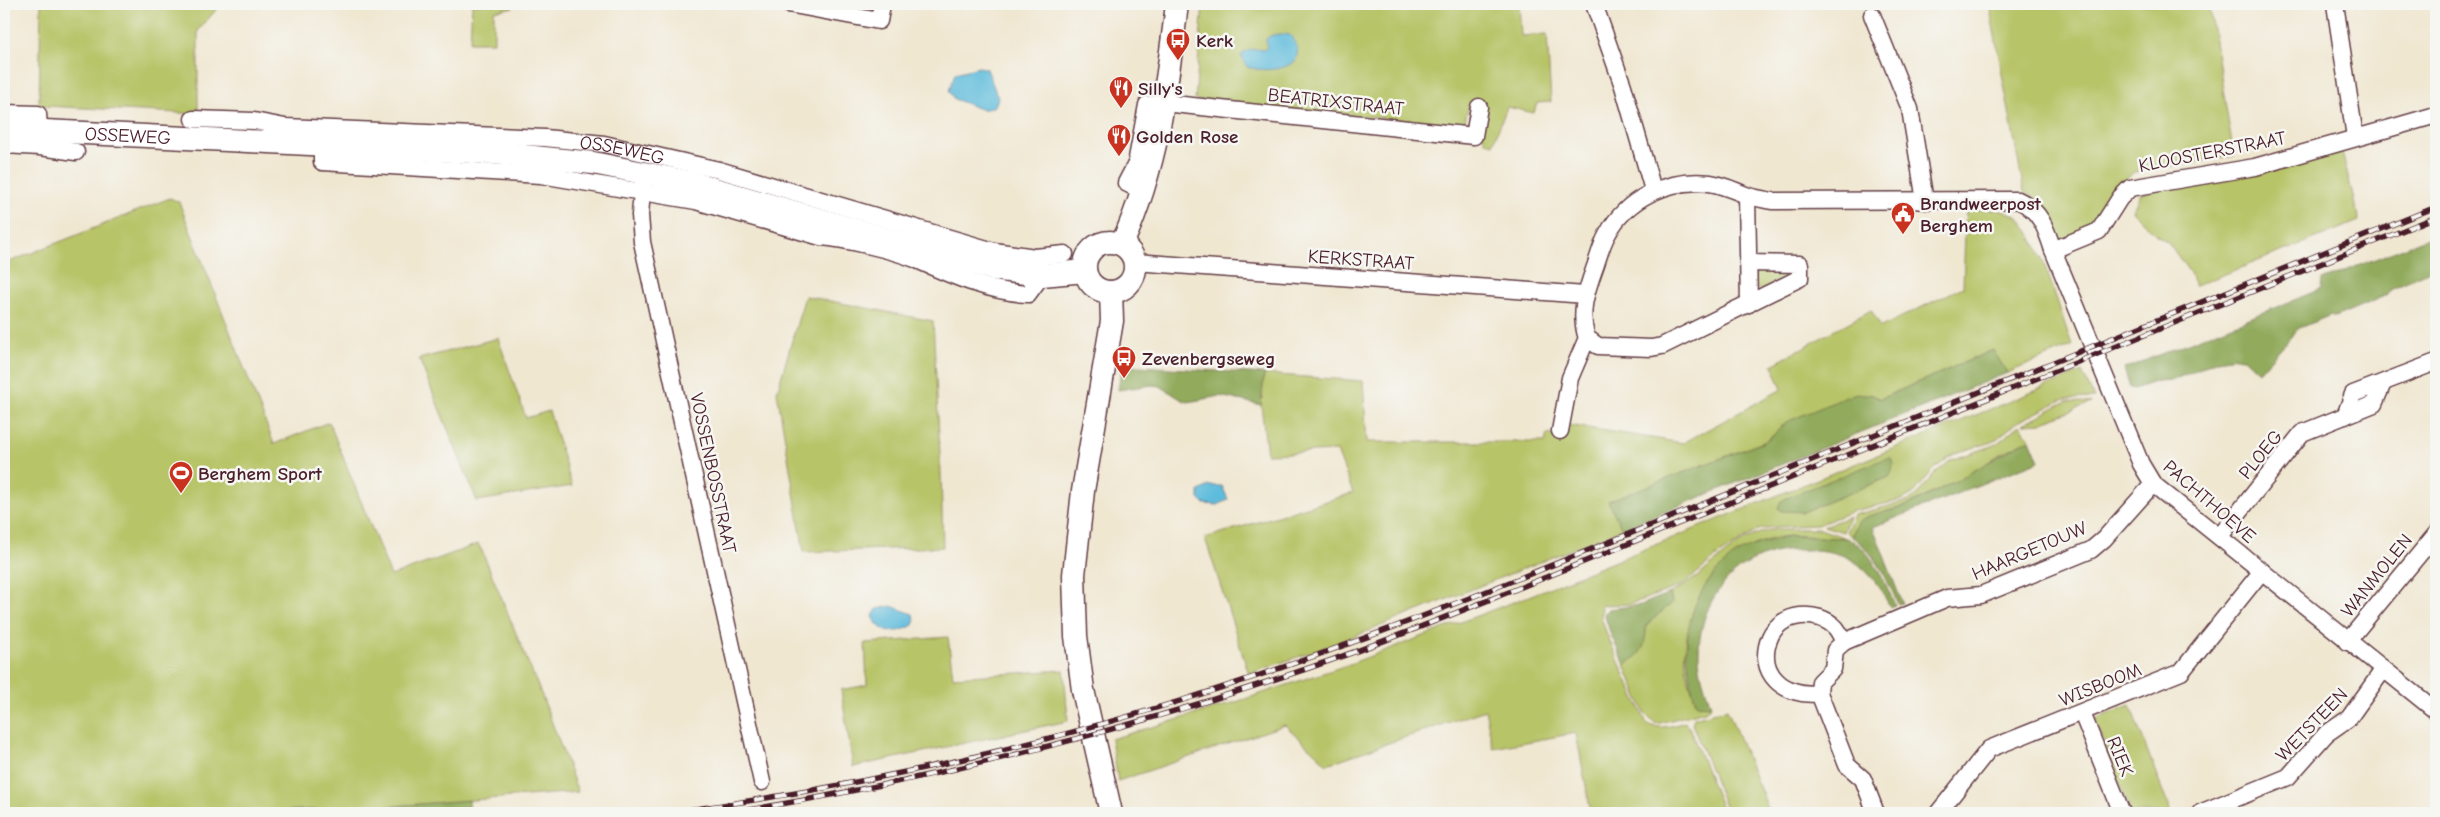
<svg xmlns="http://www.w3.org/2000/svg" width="2440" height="817" font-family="'Comic Neue',sans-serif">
	<rect width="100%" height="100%" fill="#f6f6f2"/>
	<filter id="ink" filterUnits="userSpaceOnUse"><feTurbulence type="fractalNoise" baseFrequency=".02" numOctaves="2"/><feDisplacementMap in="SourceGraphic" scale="10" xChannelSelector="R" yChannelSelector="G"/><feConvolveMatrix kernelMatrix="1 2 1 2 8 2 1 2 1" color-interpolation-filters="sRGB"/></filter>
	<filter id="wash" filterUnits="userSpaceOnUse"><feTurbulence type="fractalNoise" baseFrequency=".0096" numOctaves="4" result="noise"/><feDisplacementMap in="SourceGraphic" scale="20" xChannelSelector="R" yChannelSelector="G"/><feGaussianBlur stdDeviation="1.12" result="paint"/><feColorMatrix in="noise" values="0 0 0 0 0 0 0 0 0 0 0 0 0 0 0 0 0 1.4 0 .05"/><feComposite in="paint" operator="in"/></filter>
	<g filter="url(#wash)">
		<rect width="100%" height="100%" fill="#f0e7d1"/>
		<g fill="#b7c467" stroke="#807249" fill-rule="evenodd">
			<polygon points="41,4 221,4 198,31 198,114 45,106 39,104"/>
			<polygon points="472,4 511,4 513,7 494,11 494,42 470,42"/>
			<polygon points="1203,4 1519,4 1521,36 1547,34 1551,102 1537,103 1534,113 1507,107 1493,144 1486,142 1481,132 1485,107 1468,107 1464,126 1195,100"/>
			<polygon points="1989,4 2209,4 2234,156 2134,172 2117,188 2102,222 2060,251 2035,198 2024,192"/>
			<polygon points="2341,147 2359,221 2195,286 2190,273 2168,242 2155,234 2132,211 2140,194"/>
			<polygon points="170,198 179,202 274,444 329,422 391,576 478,544 482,551 542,696 578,792 369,808 217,813 4,813 4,264"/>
			<path d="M1966,208c15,2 36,0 49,7 22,13 48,105 57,131l-65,27 -14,-23 -113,49 -7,-4 -87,27 -11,12 -11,8 -155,59 13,28 -279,112 -94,33 -44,-136 148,-45 -16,-42 -70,3 -6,-49 3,-31 99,7 4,61h178l2,-8 12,3 3,-13 121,19 99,-54 -10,-24 99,-55 10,17 82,-40z"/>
			<polygon points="1757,267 1792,270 1791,274 1761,290 1756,288 1754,285"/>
			<polygon points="805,296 933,321 941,473 943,547 804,552 777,392"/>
			<polygon points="498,338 526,418 549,411 572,486 477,501 419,359"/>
			<path d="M2082,372l12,26 -30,1 -48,24 -23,19 -38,11 -21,16 -20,24 -12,7 -49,11 -35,14 -46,2 -14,3 -42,27 -33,28 -52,19 -29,1 -1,12 6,18 40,89c14,6 24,2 38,-2l4,5 35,86h-133l-15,-80 -83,15 -8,-38 -158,54 -42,-39 -167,56 -7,-42 116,-34 120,-40 177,-67zM1889,477l-86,35 -22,-11 48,-19z"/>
			<polygon points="2067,401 2091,403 2041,423 2023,424"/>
			<polygon points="2020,425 2030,439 1997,456 1977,470 1909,505 1864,518 1851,536 1846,532 1854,515 1909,501 1917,495 1934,474 1951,460 1995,445"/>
			<polygon points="1849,517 1843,532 1824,526"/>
			<path d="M1775,529h45l26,9c-19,2 -39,-4 -57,-2 -67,7 -109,69 -103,133 2,12 7,25 11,36l14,1 -6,5 -49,13 -12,-12 -19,-47c16,-11 21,-19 21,-40l26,-22 -2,-10c38,-16 62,-57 105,-64z"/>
			<polygon points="948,637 953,677 1064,670 1068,721 853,767 841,690 867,685 865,643"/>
			<polygon points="2130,705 2171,813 2131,813 2095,719"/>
			<polygon points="1727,709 1770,813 1728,813 1692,724 1694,718"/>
		</g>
		<g fill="#91aa5c" stroke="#6e6444">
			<polygon points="2436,235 2436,268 2392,288 2387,295 2335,317 2331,315 2299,328 2259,372 2244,358 2234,357 2218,360 2173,380 2157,381 2134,389 2130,388 2124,369 2321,289 2322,280"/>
			<polygon points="1993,350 2007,373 1622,529 1608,501 1764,442 1775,434 1786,422 1856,393 1873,395 1880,399"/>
			<polygon points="1122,365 1264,374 1261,405 1220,396 1188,402 1182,400 1160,386 1152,385 1118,390"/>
			<path d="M2030,439l9,22 -166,66 29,76 -4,1c-12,-27 -22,-51 -47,-68l8,-15c15,-10 35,-9 52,-17 41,-19 79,-44 119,-65z"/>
			<path d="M1887,458h4c3,6 2,13 -2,19l-86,35 -22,-1 -3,-3 3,-7 8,-4z"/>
			<path d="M1789,536c18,1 37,1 55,2 25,3 42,48 51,67l-5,2c-9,-18 -20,-36 -38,-47 -14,-8 -28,-10 -44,-10 -62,-3 -107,39 -109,101 -1,19 6,37 12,55l-14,-1c-21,-57 -11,-120 45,-154 14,-8 31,-11 47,-15z"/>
			<path d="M1670,593l2,10 -26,22c0,22 -3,28 -21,40l-14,-30 -7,-22 4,-4 33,-4z"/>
			<polygon points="469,800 470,813 217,813 369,808"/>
		</g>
		<g fill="#5dbbdb" stroke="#546d83">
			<path d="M1281,34l9,1c25,33 -20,39 -43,32l-6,-12c7,-6 14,-7 23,-5l3,-3 -1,-8 6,-4z"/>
			<polygon points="979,67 987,69 998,98 995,106 983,110 954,99 949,91 955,73"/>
			<polygon points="1209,486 1222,486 1228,499 1218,505 1204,504 1199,499 1199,491"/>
			<path d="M891,606l22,8 2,6 -2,5c-14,9 -34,10 -40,-9l4,-7z"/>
		</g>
	</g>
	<g filter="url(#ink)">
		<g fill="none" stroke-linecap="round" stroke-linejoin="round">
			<defs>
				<g id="street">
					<polyline points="788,4 879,21 882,4"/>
					<polyline points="1594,4 1623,86 1653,190"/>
					<polyline points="2335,4 2355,137"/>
					<polyline points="1872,15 1910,109 1925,201"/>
					<polyline points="4,113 38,114 40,140"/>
					<path id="s1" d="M193,119l61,2 31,6 260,11 59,6 115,26 275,81 41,6 30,-3"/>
					<path d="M322,144v18l219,13 155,26 125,36c25,2 71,13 94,22 35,16 74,33 113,35l14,-19"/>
					<polyline points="4,145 40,147 76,152"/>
					<polyline points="643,180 640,215 642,242 762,782"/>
					<polyline points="1142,191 1126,183 1136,164 1147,105 1164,103 1474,136 1479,107"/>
					<polyline points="1747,196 1749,304"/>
					<polyline points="2053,250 2141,464 2153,484 2436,711"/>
					<polyline points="1135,262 1585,295"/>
					<polyline points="1587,338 1598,346 1651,348 1662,346 1800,278 1800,264 1748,263"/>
					<polyline points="2345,416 2353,394 2436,362"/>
					<path d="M1560,431l10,-53 17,-40c-9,-26 0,-49 9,-74 3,-9 6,-20 11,-29 19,-37 62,-57 103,-52 13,2 23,7 36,12 8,3 17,4 26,6l246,-1c22,10 28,28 35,50l46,-19 21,-33 10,-10 125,-21 181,-52"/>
					<polyline points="2220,536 2302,433 2374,404 2383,383"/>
					<polyline points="1844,642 1947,598 1981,595 2091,550 2104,539 2153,484"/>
					<polyline points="2347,642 2436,534"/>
					<path d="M1819,693c-34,5 -64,-20 -49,-56 11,-25 48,-28 66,-9 3,4 6,10 8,14l-9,8 -2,19 -13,13 -1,11 28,72 16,14 13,34"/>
					<polyline points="2082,713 2122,813"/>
					<polyline points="1938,813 1989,749 2181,672 2262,571"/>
					<polyline points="2200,813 2288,777 2326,734 2349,718 2383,670"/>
				</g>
				<g id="secondary">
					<path id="s2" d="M4,129l489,24 100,10 101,20 298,86 50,6 43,-4"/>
					<circle cx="1110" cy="267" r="25"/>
					<path d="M1122,244c35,-76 45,-158 55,-240"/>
					<polyline points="1111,292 1112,321 1083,491 1074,575 1076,636 1083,690 1111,813"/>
				</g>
			</defs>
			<use href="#street" stroke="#633d44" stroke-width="19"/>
			<use href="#secondary" stroke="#633d44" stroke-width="25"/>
			<use href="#street" stroke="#fff" stroke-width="16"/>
			<use href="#secondary" stroke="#fff" stroke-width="22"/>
			<defs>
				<g id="rail">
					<path d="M667,813c193,-26 385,-69 569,-130 176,-58 347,-131 519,-200 227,-92 454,-184 681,-276"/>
					<path d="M729,813c187,-30 370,-75 550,-135 83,-27 164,-60 245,-92l912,-369"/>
				</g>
			</defs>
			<use href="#rail" stroke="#4a1f2b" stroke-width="5.5"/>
			<use href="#rail" stroke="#f6f6f2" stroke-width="4" stroke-dasharray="11" stroke-linecap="butt"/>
		</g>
	</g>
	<defs>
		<symbol id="bus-pin" viewBox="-11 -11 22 30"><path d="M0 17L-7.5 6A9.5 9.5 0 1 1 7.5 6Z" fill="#c8321e" stroke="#f6f6f2"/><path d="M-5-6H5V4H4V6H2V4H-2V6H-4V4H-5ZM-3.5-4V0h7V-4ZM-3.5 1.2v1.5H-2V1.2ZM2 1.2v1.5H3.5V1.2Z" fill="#fff"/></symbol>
		<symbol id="restaurant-pin" viewBox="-11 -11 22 30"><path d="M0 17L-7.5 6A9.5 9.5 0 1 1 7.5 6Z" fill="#c8321e" stroke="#f6f6f2"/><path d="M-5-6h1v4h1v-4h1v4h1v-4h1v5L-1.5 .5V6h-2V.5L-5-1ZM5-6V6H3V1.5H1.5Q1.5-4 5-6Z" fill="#fff"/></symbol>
		<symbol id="civic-pin" viewBox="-11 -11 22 30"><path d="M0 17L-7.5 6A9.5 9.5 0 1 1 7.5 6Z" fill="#c8321e" stroke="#f6f6f2"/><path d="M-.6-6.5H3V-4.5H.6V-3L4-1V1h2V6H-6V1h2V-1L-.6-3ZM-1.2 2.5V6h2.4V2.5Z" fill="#fff"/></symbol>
		<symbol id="stadium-pin" viewBox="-11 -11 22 30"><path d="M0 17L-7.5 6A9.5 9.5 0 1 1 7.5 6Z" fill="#c8321e" stroke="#f6f6f2"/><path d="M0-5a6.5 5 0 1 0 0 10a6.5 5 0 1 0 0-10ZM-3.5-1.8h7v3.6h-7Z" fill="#fff"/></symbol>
	</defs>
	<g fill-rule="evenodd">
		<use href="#bus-pin" x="1164" y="26" width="28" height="38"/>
		<use href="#restaurant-pin" x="1107" y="74" width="28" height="38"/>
		<use href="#restaurant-pin" x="1105" y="122" width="28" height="38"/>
		<use href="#civic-pin" x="1889" y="200" width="28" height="38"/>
		<use href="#bus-pin" x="1110" y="344" width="28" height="38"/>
		<use href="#stadium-pin" x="167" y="459" width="28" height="38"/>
	</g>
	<g text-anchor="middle" stroke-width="5" stroke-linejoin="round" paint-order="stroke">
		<g font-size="19" font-weight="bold" fill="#4a1f2b" stroke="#f6f6f2" text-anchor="start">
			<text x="1196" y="47">Kerk</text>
			<text x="1138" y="95">Silly's</text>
			<text x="1136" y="143">Golden Rose</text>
			<text x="1920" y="210">Brandweerpost<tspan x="1920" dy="22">Berghem</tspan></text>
			<text x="1142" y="365">Zevenbergseweg</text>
			<text x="198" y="480">Berghem Sport</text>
		</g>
		<g font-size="19" fill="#4a1f2b" stroke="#f6f6f2">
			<text transform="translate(1336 101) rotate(6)" y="7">BEATRIXSTRAAT</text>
			<text dy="7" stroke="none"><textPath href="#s2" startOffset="124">OSSEWEG</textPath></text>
			<text dy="7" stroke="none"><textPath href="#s1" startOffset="431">OSSEWEG</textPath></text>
			<text transform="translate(2212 151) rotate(-11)" y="7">KLOOSTERSTRAAT</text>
			<text transform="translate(1361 259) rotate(4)" y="7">KERKSTRAAT</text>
			<text transform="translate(2260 454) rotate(-51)" y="7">PLOEG</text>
			<text transform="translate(714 473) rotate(78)" y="7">VOSSENBOSSTRAAT</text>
			<text transform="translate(2210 501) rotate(41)" y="7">PACHTHOEVE</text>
			<text transform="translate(2029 550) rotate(-23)" y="7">HAARGETOUW</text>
			<text transform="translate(2376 575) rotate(-51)" y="7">WANMOLEN</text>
			<text transform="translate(2100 684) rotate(-22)" y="7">WISBOOM</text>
			<text transform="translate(2311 724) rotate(-46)" y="7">WETSTEEN</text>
			<text transform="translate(2121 756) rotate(68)" y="7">RIEK</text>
		</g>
	</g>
	<rect width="2440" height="817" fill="none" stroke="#f6f6f2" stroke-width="20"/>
</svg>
